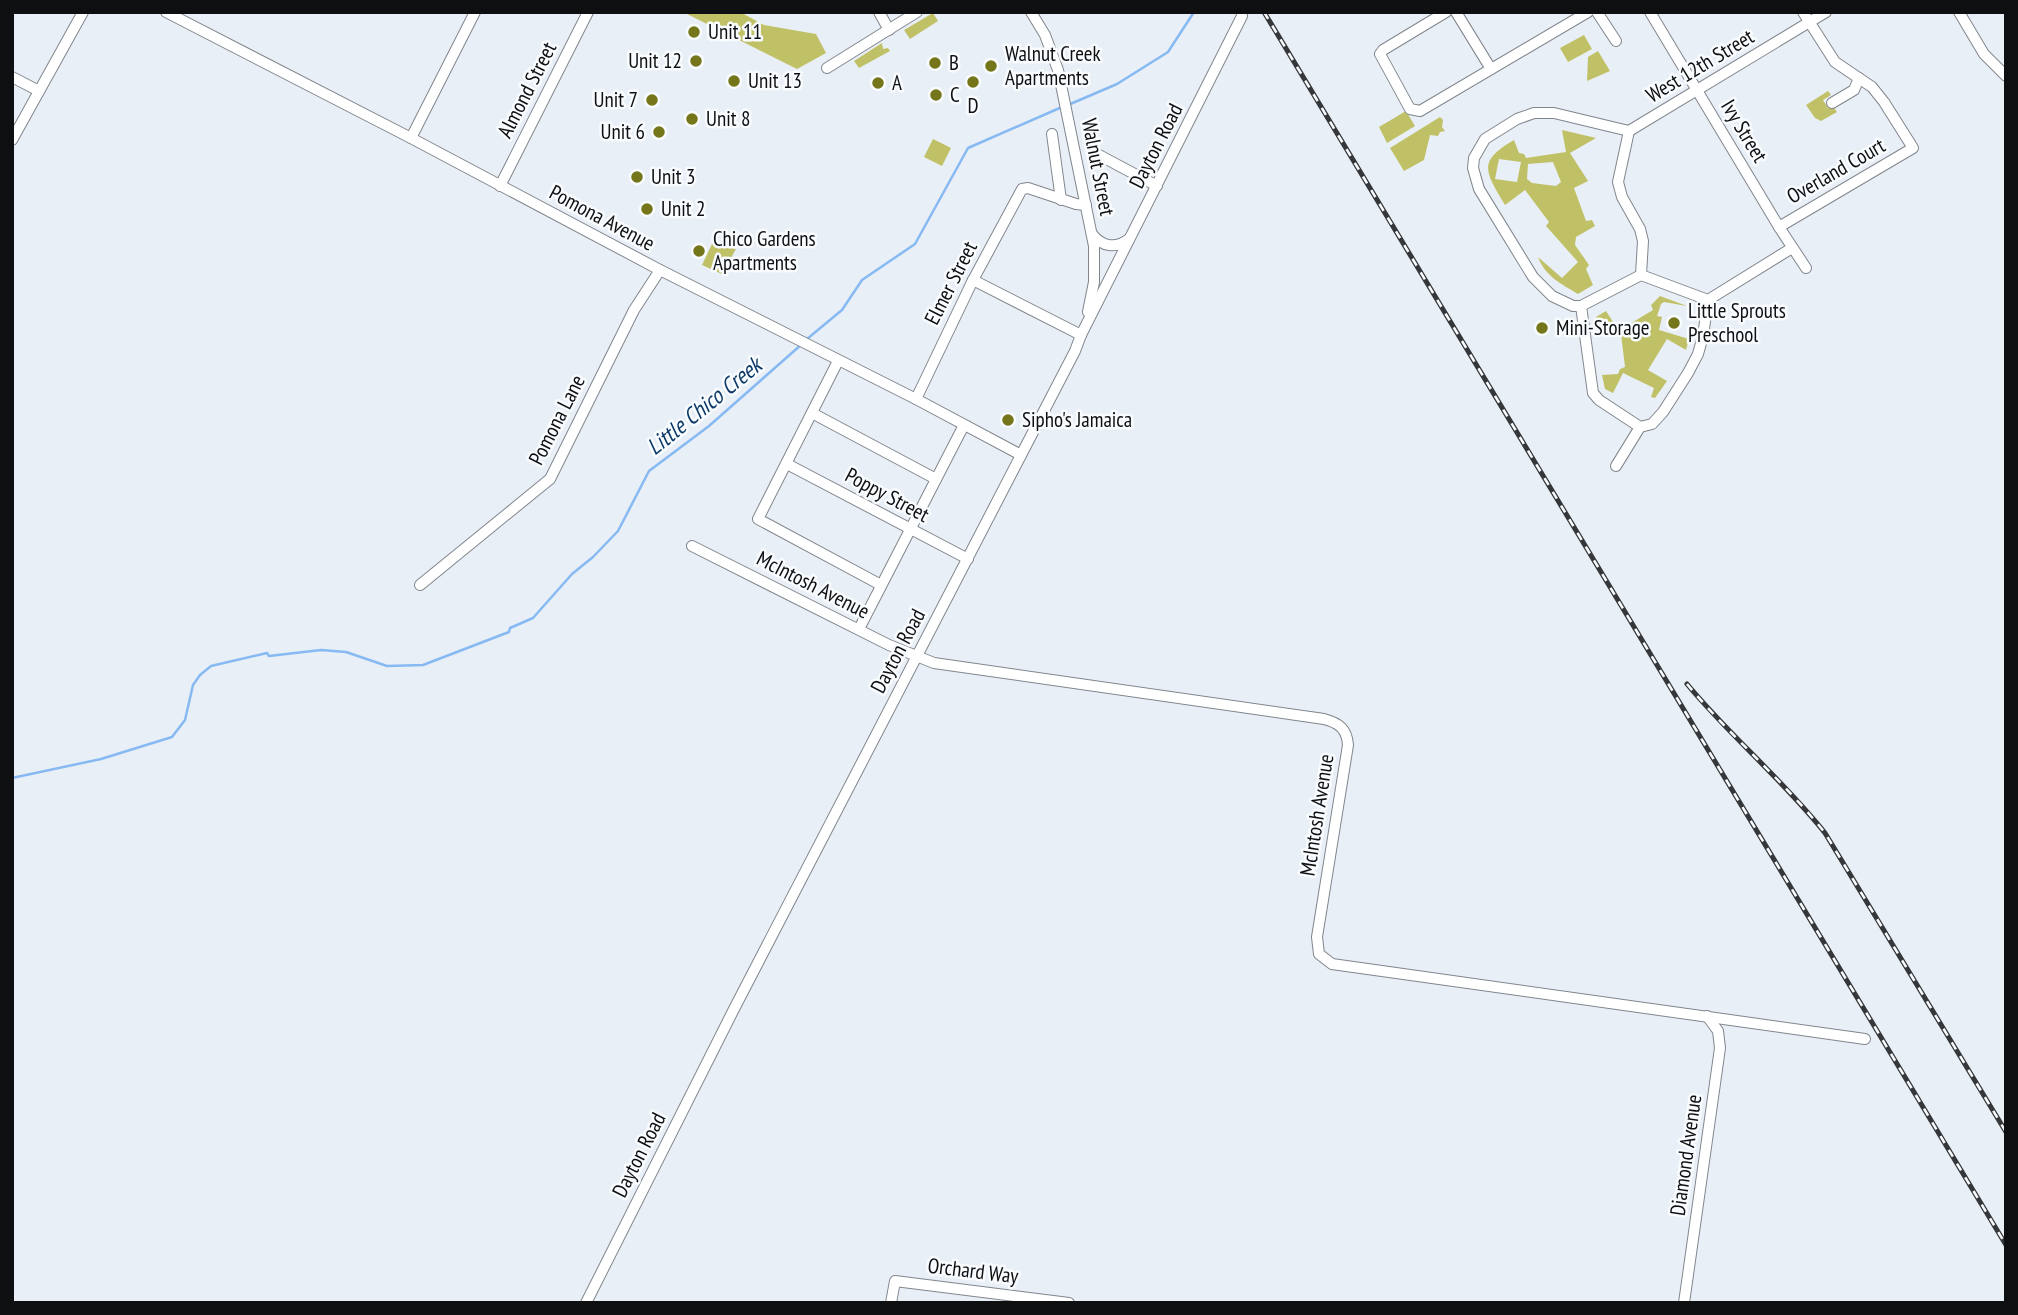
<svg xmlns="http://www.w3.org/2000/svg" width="2018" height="1315" font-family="'PT Sans Narrow',sans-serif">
	<rect width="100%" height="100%" fill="#e9eff6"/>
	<g fill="#c0c166" fill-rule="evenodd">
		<polygon points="683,12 740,12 764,25 816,34 826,53 797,69"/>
		<polygon points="933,13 938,21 910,39 904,30"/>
		<polygon points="1584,35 1592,49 1568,62 1560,48"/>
		<polygon points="882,43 883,49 888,48 890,51 859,68 854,61"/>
		<polygon points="1598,51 1610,71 1587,81 1588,57"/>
		<polygon points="1828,91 1831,95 1823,100 1828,108 1834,108 1837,112 1821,121 1815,118 1806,105"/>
		<polygon points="1406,111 1415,126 1387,143 1379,127"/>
		<polygon points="1440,117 1443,120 1442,127 1445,131 1440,132 1438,136 1430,135 1424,160 1404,171 1390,148"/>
		<path d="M1562,130l34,8 -26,15 18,28 -14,7 12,33 6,-1 3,6 -19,11 -1,8 14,20 -3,4 7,16 -15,9c-18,-11 -32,-17 -40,-37l24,21 16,-16 -32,-36 3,-4 -24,-32 -20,15c-19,-33 -29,-43 9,-65l5,13 5,1 2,4 40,-6zM1499,159l22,3 -4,20 -22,-3zM1553,162l8,20 -5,4 -24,-3 -5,-4 1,-15z"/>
		<polygon points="933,139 951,148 942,166 924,157"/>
		<polygon points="712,244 736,249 722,274 702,265"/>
		<polygon points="1660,296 1687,306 1664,302 1661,304 1657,316 1662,317 1659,330 1689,339 1686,350 1667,339 1648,370 1667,381 1655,398 1651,397 1654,388 1623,373 1613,393 1605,389 1602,375 1618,374 1620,369 1625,367 1621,334 1617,334 1615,329 1598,330 1596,317 1606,311 1615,325 1620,324 1623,328 1653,310 1651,305"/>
	</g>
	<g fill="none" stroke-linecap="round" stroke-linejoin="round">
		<g stroke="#87b9f3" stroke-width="2.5">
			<polyline points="1068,105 1117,84 1168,52 1194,12"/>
			<polyline points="807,339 842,310 862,280 915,244 968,148 1062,107"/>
			<polyline points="12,778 101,759 172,737 185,720 193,685 200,675 211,666 267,653 269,656 321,650 346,652 387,666 423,665 509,632 510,628 533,618 572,574 593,557 618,531 649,471 709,426 802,344"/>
		</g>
		<defs>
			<g id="minor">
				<polyline points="166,12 411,138 660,270 916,399 1021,455"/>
				<polyline points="879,12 889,30"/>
				<polyline points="1031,12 1045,35 1058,70 1094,246 1094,282 1088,312"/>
				<polyline points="1446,12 1383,50 1380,54 1410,109 1420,111 1588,12"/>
				<polyline points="1456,12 1491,69"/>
				<polyline points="1597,12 1616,41"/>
				<polyline points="1650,12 1779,227 1806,268"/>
				<polyline points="1959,12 1984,54 2006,76"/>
				<polyline points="827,68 917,12"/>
				<polyline points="12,77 39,91"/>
				<polyline points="1832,103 1854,90 1859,78"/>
				<polyline points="1629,131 1826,12"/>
				<polyline points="1629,131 1618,182 1622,197 1640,229 1643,241 1641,275"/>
				<polyline points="1052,134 1061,200"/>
				<polyline points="411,138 475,12"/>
				<polyline points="12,140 83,12"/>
				<polyline points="1097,154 1157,186"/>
				<polyline points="500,186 588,12"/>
				<polyline points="1779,227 1913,148 1884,102 1872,87 1835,62 1803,12"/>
				<path d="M1092,234c10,13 24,15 37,5"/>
				<polyline points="973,280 1081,335"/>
				<polyline points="1708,300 1641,275 1581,306 1593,393 1599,400 1640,427 1652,424 1663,412 1688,373 1698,354 1703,336 1708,300 1792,248"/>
				<polyline points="1581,306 1573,306 1552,296 1533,277 1479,189 1473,168 1474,158 1485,139 1517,119 1534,113 1554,113 1629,131"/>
				<polyline points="838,361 758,519 881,585"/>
				<polyline points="916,399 973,280 1022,189 1028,188 1076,204 1086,205"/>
				<polyline points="812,413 936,479"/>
				<polyline points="787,464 968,559"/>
				<polyline points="1616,466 1640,427"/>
				<path d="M692,546l197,99 45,18 390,56c15,4 23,10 24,26l-31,192 2,17 13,10 533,75"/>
				<polyline points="420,585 550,479 634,310 660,270"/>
				<polyline points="859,629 964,425"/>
				<polyline points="586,1303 734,1009 1075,351 1081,335 1242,16"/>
				<polyline points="891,1303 895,1281 1069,1303"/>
				<polyline points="1684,1303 1720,1048 1718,1031 1707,1016"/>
			</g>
		</defs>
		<use href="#minor" stroke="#81868d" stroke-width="12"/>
		<use href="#minor" stroke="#fff" stroke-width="10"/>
		<defs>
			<g id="rail">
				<polyline points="1264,12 2006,1245"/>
				<path d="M1687,684c43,52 96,96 138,149l181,299"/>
			</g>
		</defs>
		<use href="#rail" stroke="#35373a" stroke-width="5"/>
		<use href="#rail" stroke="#f9fcff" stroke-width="2.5" stroke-dasharray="8" stroke-linecap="butt"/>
	</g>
	<g fill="#75751a" stroke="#f9fcff" stroke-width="2.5">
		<circle cx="694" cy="32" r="7"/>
		<circle cx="696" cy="61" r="7"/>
		<circle cx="935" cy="63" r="7"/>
		<circle cx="991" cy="66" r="7"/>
		<circle cx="734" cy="81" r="7"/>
		<circle cx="973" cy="82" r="7"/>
		<circle cx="878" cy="83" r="7"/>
		<circle cx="936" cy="95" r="7"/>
		<circle cx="652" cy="100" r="7"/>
		<circle cx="692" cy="119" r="7"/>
		<circle cx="659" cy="132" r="7"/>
		<circle cx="637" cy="177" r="7"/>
		<circle cx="647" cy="209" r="7"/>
		<circle cx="699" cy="251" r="7"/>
		<circle cx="1674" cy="323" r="7"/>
		<circle cx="1542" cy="328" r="7"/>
		<circle cx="1008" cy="420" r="7"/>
	</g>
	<g text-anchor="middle" stroke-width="5" stroke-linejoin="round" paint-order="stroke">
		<g font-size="21" fill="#0d0f11" stroke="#f9fcff" text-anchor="start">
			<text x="708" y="39">Unit 11</text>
			<text x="1005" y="61">Walnut Creek<tspan x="1005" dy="24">Apartments</tspan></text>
			<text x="682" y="68" text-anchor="end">Unit 12</text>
			<text x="949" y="70">B</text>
			<text x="748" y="88">Unit 13</text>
			<text x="892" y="90">A</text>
			<text x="950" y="102">C</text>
			<text x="638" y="107" text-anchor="end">Unit 7</text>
			<text x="973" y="113" text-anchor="middle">D</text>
			<text x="706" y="126">Unit 8</text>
			<text x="645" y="139" text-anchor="end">Unit 6</text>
			<text x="651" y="184">Unit 3</text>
			<text x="661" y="216">Unit 2</text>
			<text x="713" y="246">Chico Gardens<tspan x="713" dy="24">Apartments</tspan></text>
			<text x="1688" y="318">Little Sprouts<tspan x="1688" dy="24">Preschool</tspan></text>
			<text x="1556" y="335">Mini-Storage</text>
			<text x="1022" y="427">Sipho's Jamaica</text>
		</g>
		<g font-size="21" fill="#0d0f11" stroke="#f9fcff">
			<text transform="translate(1700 66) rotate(-31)" y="7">West 12th Street</text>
			<text transform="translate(527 90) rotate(-63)" y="7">Almond Street</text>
			<text transform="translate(1744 131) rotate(59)" y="7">Ivy Street</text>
			<text transform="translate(1156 146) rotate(-63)" y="7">Dayton Road</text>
			<text transform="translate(1098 167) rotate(79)" y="7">Walnut Street</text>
			<text transform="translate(1836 171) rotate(-30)" y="7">Overland Court</text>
			<text transform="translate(602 218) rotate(28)" y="7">Pomona Avenue</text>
			<text transform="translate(951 283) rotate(-63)" y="7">Elmer Street</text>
			<text transform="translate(557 420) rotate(-63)" y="7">Pomona Lane</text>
			<text transform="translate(887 495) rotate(28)" y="7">Poppy Street</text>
			<text transform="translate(813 585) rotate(27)" y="7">McIntosh Avenue</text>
			<text transform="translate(898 651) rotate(-62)" y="7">Dayton Road</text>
			<text transform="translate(1317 815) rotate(-81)" y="7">McIntosh Avenue</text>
			<text transform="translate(639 1155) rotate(-63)" y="7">Dayton Road</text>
			<text transform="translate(1686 1155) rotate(-82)" y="7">Diamond Avenue</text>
			<text transform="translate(973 1271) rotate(7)" y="7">Orchard Way</text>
		</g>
		<g font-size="23" font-style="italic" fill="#0c3967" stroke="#f9fcff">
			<text transform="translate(704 406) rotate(-39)" y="8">Little Chico Creek</text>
		</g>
	</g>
	<rect width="2018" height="1315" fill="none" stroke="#0d0f11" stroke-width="28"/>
</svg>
